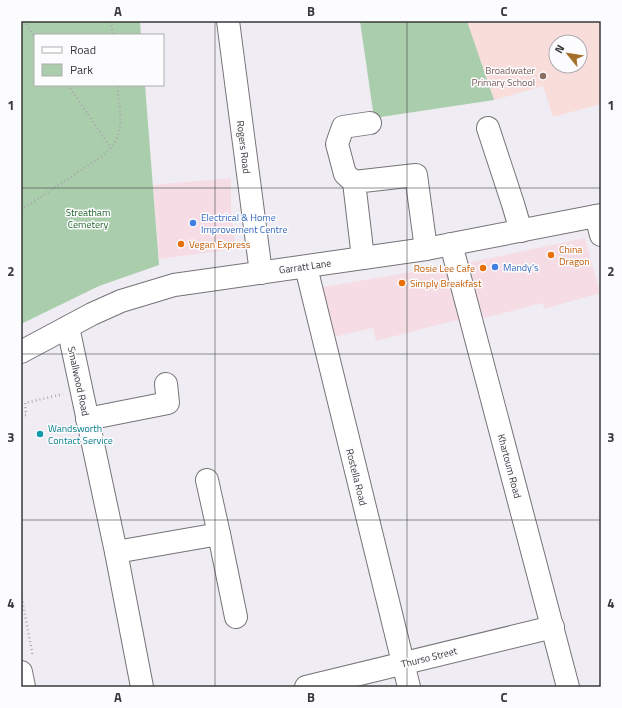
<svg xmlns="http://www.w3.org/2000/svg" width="622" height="708" font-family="'Titillium Web',sans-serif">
	<rect width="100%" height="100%" fill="#efedf3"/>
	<g fill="#f6dde5">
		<polygon points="231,178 231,211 236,249 159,259 153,185"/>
		<polygon points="585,238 600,293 545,309 542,303 489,317 453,321 376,341 373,328 338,336 330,336 318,290 323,287 471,262"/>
	</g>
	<path fill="#f8dddb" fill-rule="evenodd" d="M467,21h134v83l-48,13 -10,-31 -49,14zM556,42h24v24h-24z"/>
	<g fill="#aacdac">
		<polygon points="21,21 140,21 141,35 35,35 35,85 145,85 159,265 99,286 21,324"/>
		<polygon points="360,21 467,21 494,100 374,118"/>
	</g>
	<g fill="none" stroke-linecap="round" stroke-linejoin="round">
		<defs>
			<g id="minor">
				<polyline points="228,21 261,273"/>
				<polyline points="488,128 513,204 521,231"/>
				<polyline points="354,182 345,174 337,144 343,127 370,123"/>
				<polyline points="596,216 601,235"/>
				<polyline points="451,244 568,687"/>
				<polyline points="363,258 354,182 416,175 426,249"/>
				<polyline points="306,267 409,687"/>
				<polyline points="68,327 116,552 142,687"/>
				<polyline points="87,419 168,403 166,384"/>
				<polyline points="207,480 219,534"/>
				<polyline points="116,552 219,534 236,617"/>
				<polyline points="21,672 24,687"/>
				<polyline points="306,687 553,627"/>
			</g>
			<polyline id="major" points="21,352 92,314 121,301 174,285 426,249 601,215"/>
		</defs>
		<use href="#minor" stroke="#757378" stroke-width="24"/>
		<use href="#major" stroke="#757378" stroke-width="24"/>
		<g stroke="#a9a8ac" stroke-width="2.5" stroke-dasharray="1 3" stroke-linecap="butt">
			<polyline points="24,21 35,37"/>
			<polyline points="111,21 113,35"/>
			<polyline points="68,85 111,148"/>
			<path d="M21,210l80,-53c27,-23 19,-41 16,-72"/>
			<polyline points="21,416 26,415 25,403 63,394"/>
			<polyline points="21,594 33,657"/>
		</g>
		<use href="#minor" stroke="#fff" stroke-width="22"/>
		<use href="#major" stroke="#fff" stroke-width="22"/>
	</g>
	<path fill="none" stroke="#39383a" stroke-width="1" stroke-opacity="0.55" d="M215,21v666M407,21v666M21,188h580M21,354h580M21,520h580"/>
	<circle fill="#8d6e63" stroke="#fcfbfe" stroke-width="1.5" cx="543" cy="76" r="4"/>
	<g fill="#3f7fe0" stroke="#fcfbfe" stroke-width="1.5">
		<circle cx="193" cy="223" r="4"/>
		<circle cx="495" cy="267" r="4"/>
	</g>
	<g fill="#e8710a" stroke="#fcfbfe" stroke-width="1.5">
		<circle cx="181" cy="244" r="4"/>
		<circle cx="551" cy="255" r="4"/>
		<circle cx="483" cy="268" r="4"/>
		<circle cx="402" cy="283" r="4"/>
	</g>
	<circle fill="#0f9aa8" stroke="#fcfbfe" stroke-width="1.5" cx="40" cy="434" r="4"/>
	<g text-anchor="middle" stroke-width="3" stroke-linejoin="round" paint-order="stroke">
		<g font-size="10" fill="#785e54" stroke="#fcfbfe" text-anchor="end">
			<text x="535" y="74">Broadwater<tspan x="535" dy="12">Primary School</tspan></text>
		</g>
		<g font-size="10" fill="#39383a" stroke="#fcfbfe">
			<text transform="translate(244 147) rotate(83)" y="4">Rogers Road</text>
			<text transform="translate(305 266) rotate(-8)" y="4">Garratt Lane</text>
			<text transform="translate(79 381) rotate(78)" y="4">Smallwood Road</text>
			<text transform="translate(510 466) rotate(75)" y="4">Khartoum Road</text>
			<text transform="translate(357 477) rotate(76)" y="4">Rostella Road</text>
			<text transform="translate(429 657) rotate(-14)" y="4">Thurso Street</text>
		</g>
		<g font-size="10" fill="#21662b" stroke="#fcfbfe">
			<text x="88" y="216">Streatham<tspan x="88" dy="12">Cemetery</tspan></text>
		</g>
		<g font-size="10" fill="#366cbe" stroke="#fcfbfe" text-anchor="start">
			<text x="201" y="221">Electrical &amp; Home<tspan x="201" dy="12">Improvement Centre</tspan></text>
			<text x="503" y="271">Mandy’s</text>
		</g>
		<g font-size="10" fill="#c56008" stroke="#fcfbfe" text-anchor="start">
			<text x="189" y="248">Vegan Express</text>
			<text x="559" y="253">China<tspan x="559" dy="12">Dragon</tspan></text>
			<text x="475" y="272" text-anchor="end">Rosie Lee Cafe</text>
			<text x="410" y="287">Simply Breakfast</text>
		</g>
		<g font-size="10" fill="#0d838f" stroke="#fcfbfe" text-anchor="start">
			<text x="48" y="432">Wandsworth<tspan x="48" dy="12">Contact Service</tspan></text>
		</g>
	</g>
	<rect width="622" height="708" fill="none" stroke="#fcfbfe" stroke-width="44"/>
	<rect x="34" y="34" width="130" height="52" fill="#fcfbfe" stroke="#aeadb0"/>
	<rect x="42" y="47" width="20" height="6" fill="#ffffff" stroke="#aeadb0"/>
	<text x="70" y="54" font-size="12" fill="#39383a">Road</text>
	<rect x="42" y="64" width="20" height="12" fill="#aacdac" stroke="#aeadb0"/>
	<text x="70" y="74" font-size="12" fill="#39383a">Park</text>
	<g transform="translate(568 54) rotate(300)"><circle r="19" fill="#fcfbfe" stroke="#aeadb0"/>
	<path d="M0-3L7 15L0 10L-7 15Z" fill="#a47029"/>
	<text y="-6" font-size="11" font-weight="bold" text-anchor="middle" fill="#39383a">N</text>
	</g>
	<rect x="22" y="22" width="578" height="664" fill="none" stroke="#39383a" stroke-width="1.5"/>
	<g font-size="13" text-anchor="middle" font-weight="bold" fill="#39383a">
		<text x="118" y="16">A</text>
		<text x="311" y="16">B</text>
		<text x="504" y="16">C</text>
		<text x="11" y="110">1</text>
		<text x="611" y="110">1</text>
		<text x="11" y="276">2</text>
		<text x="611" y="276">2</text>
		<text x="11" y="442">3</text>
		<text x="611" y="442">3</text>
		<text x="11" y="608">4</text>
		<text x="611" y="608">4</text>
		<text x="118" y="702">A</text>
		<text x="311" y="702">B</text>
		<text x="504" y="702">C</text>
	</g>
</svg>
